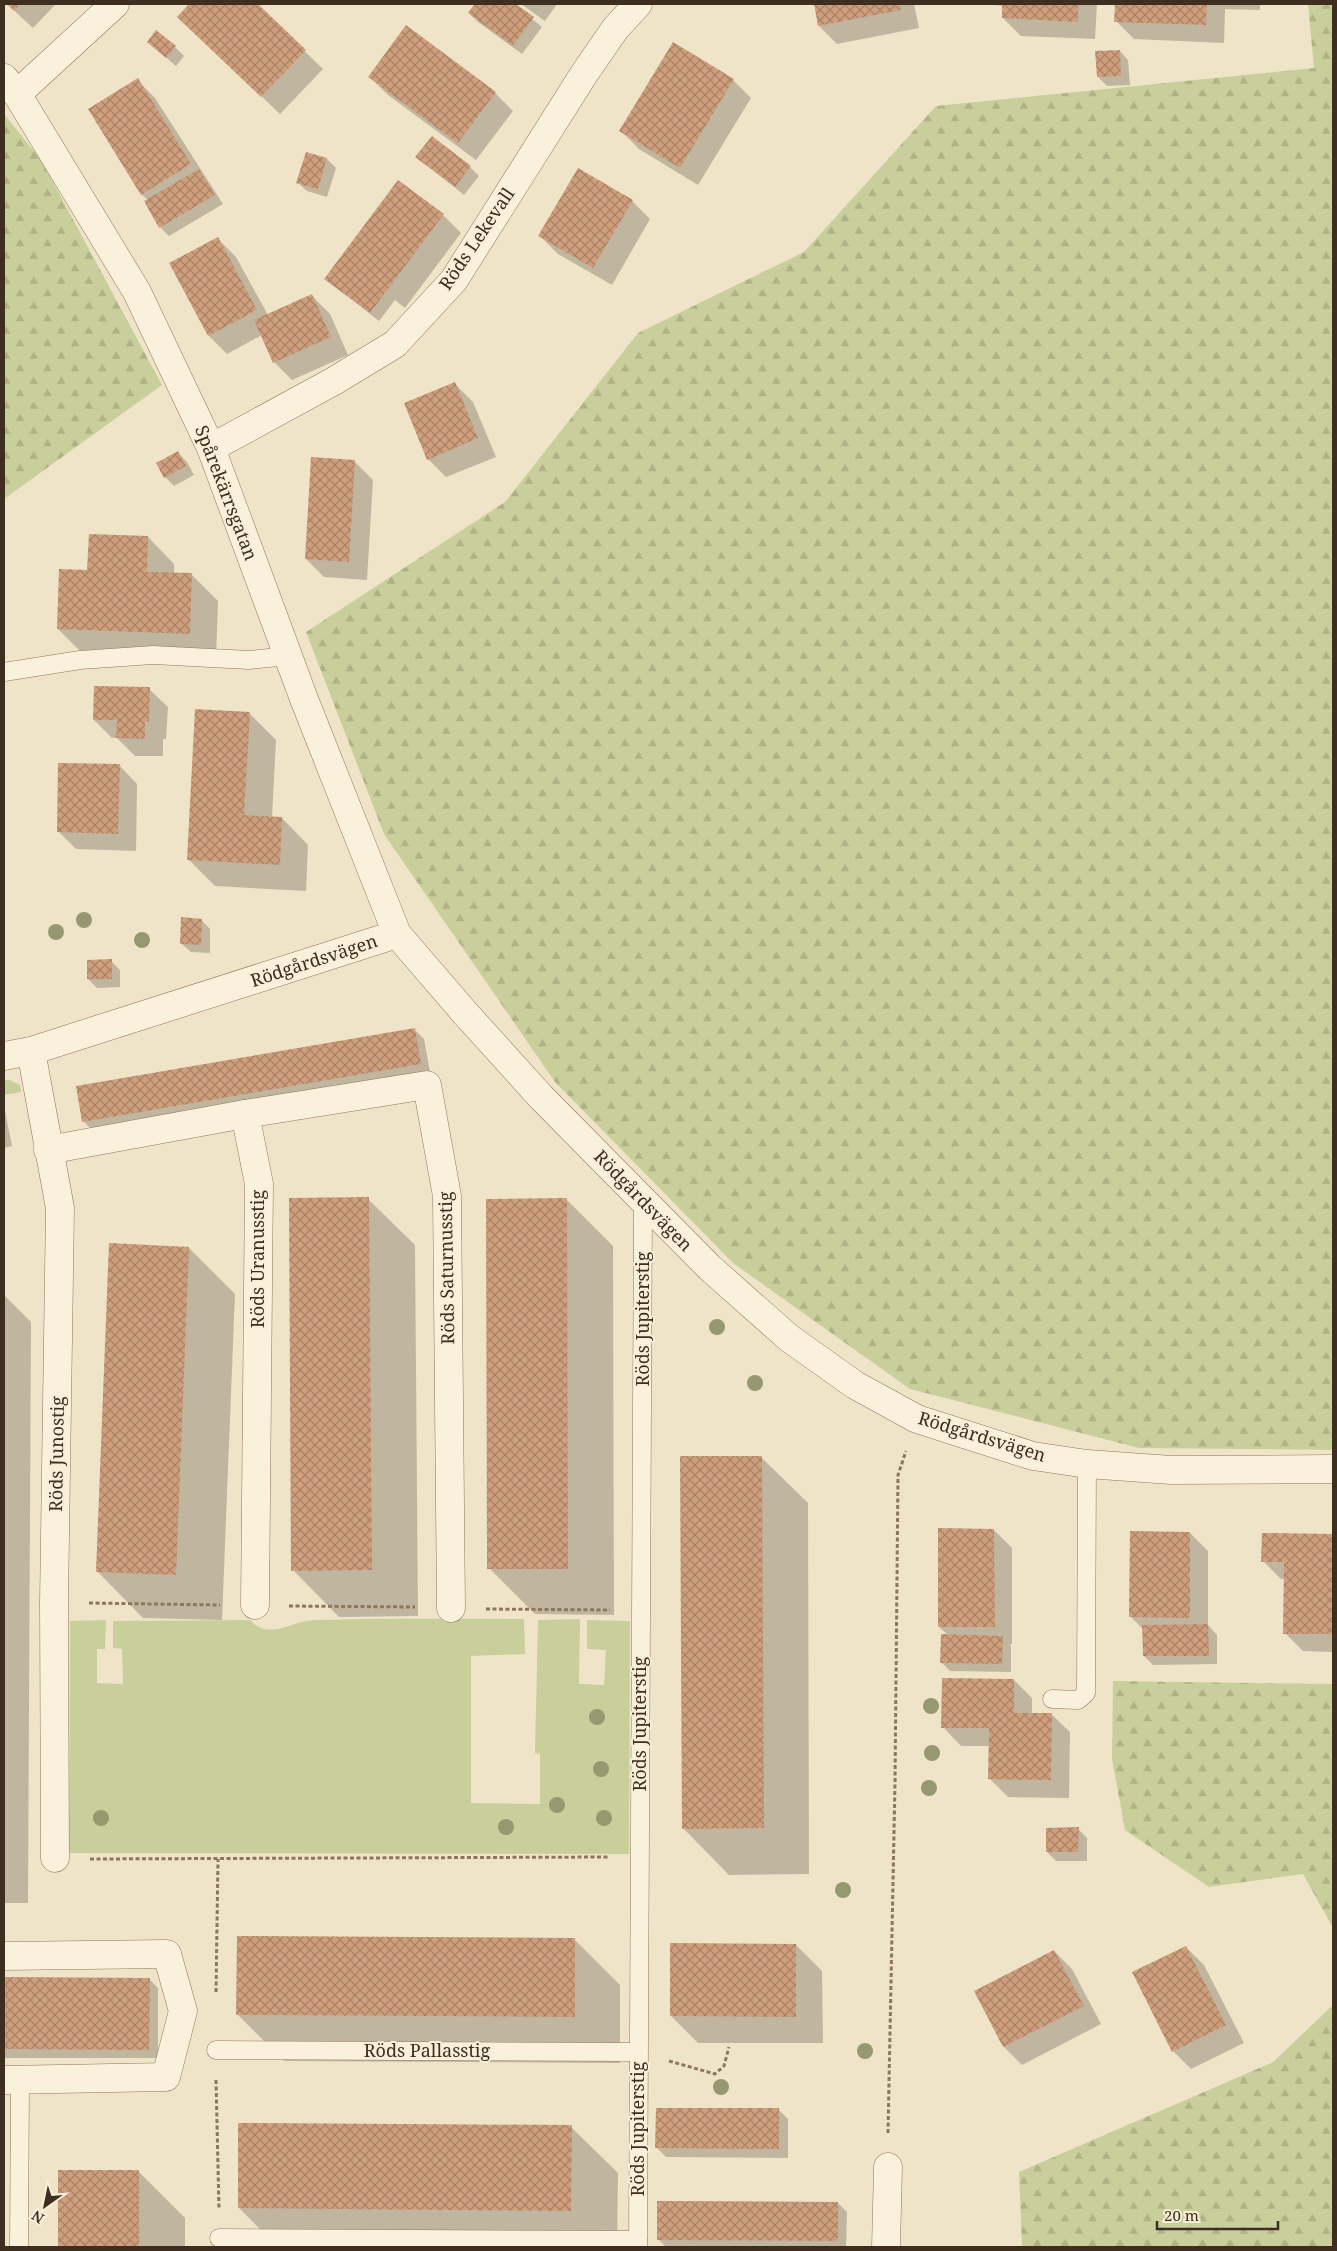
<svg xmlns="http://www.w3.org/2000/svg" width="1337" height="2251" font-family="'Noto Serif',serif">
	<defs>
		<pattern id="forest-firs" width="22" height="20" patternUnits="userSpaceOnUse" patternTransform="scale(1.25)"><rect width="22" height="20" fill="#c9cf9b"/><path d="M5 1l3.5 6h-7zM16 11l3.5 6h-7z" fill="#aeb285"/></pattern>
		<pattern id="building-cross-hatch" width="8" height="8" patternUnits="userSpaceOnUse" patternTransform="scale(1.25)"><rect width="8" height="8" fill="#cf9f7d"/><path d="M0 0l8 8M0 8l8-8" fill="none" stroke="#a98266"/></pattern>
	</defs>
	<rect width="100%" height="100%" fill="#f0e4c8"/>
	<g fill="#c9cf9b">
		<polygon points="4,1080 10,1080 20,1085 21,1092 4,1095"/>
		<path d="M524,1619l1,35 -54,2v147l69,1v-50l-5,-1 3,-133 42,-1 -1,65 25,1 2,-35 -19,-1v-29l43,1 -1,233 -560,-1 1,-232 36,-1 -1,29h-8v34l26,1 -1,-35 -9,-1v-27l137,-1c18,21 42,1 64,0 70,-2 140,-1 210,-1z"/>
	</g>
	<g fill="url(#forest-firs)">
		<polygon points="1308,4 1333,4 1333,1450 1139,1448 910,1389 733,1263 555,1082 384,834 306,632 505,502 638,333 804,252 936,106 1314,68"/>
		<polygon points="4,114 41,160 162,385 4,499 4,501"/>
		<polygon points="1113,1681 1333,1684 1333,1928 1303,1874 1209,1887 1125,1830 1112,1759"/>
		<polygon points="1333,2005 1333,2247 1022,2247 1019,2172 1273,2062"/>
	</g>
	<g fill="#0003">
		<polygon points="7,4 56,4 33,28"/>
		<polygon points="191,4 256,4 323,69 280,114 179,17"/>
		<polygon points="476,4 514,4 542,27 522,54 478,22 469,13"/>
		<polygon points="521,4 557,4 545,21"/>
		<polygon points="815,4 914,4 919,28 837,44 819,26"/>
		<polygon points="985,4 1097,4 1095,39 1021,36 1003,18 1003,6"/>
		<polygon points="1117,4 1260,4 1260,10 1225,9 1224,43 1134,39 1116,21"/>
		<polygon points="148,42 175,47 184,56 176,66"/>
		<polygon points="1120,51 1128,60 1130,85 1107,86 1098,77"/>
		<polygon points="370,77 495,93 513,111 476,160 388,95"/>
		<polygon points="137,80 155,98 223,204 169,236 160,227 148,200 142,195 89,110"/>
		<polygon points="733,80 751,98 698,185 639,149 621,131"/>
		<polygon points="306,154 327,159 336,168 327,197 307,191 298,183"/>
		<polygon points="417,157 470,167 479,176 464,195"/>
		<polygon points="632,201 650,219 612,285 558,254 540,236"/>
		<polygon points="443,215 461,233 405,308 395,300 379,321 326,279"/>
		<polygon points="218,239 236,257 268,315 312,296 330,314 348,355 292,380 274,362 262,335 227,354 209,336 171,264"/>
		<polygon points="455,384 473,402 496,457 446,477 428,459"/>
		<polygon points="178,453 187,462 194,475 174,486 165,477"/>
		<polygon points="355,462 373,480 367,580 324,577 306,559"/>
		<polygon points="148,537 174,564 174,573 191,574 218,601 216,660 85,656 58,629 88,571"/>
		<polygon points="149,689 168,707 166,739 163,739 163,756 135,756 117,738 112,738 94,720"/>
		<polygon points="249,713 276,740 272,817 282,818 308,845 306,891 215,886 188,859"/>
		<polygon points="119,765 137,784 136,851 76,849 58,831"/>
		<polygon points="201,920 210,929 210,953 191,952 182,944"/>
		<polygon points="111,961 120,970 120,987 97,988 88,979"/>
		<polygon points="415,1030 424,1039 430,1072 92,1130 83,1121"/>
		<polygon points="4,1106 12,1146 4,1148"/>
		<polygon points="368,1199 415,1245 418,1616 339,1617 293,1570"/>
		<polygon points="567,1200 613,1246 614,1615 535,1614 489,1568"/>
		<polygon points="189,1248 235,1294 222,1620 143,1618 97,1571"/>
		<polygon points="4,1295 31,1322 28,1903 4,1903"/>
		<polygon points="761,1457 808,1503 809,1874 729,1875 683,1828"/>
		<polygon points="994,1530 1012,1548 1012,1644 1009,1645 1011,1646 1011,1672 950,1671 941,1662 949,1636 939,1627"/>
		<polygon points="1190,1533 1208,1551 1208,1625 1217,1635 1217,1664 1153,1665 1144,1656 1144,1630 1131,1617"/>
		<polygon points="1263,1534 1333,1535 1333,1652 1303,1651 1285,1633 1285,1579 1281,1579 1263,1561"/>
		<polygon points="1014,1680 1032,1698 1032,1714 1051,1714 1070,1732 1069,1798 1008,1797 990,1779 990,1746 961,1746 943,1727"/>
		<polygon points="1078,1829 1087,1838 1087,1861 1056,1861 1047,1852"/>
		<polygon points="574,1939 620,1985 620,2063 284,2061 238,2015"/>
		<polygon points="796,1945 822,1971 823,2043 698,2043 671,2016"/>
		<polygon points="1186,1947 1204,1965 1244,2043 1191,2069 1173,2051"/>
		<polygon points="1054,1951 1072,1969 1101,2024 1022,2065 1004,2047 976,1992"/>
		<polygon points="4,1979 149,1979 158,1988 158,2058 4,2058"/>
		<polygon points="779,2110 788,2119 788,2158 666,2157 657,2148"/>
		<polygon points="571,2127 618,2173 617,2247 278,2247 239,2208"/>
		<polygon points="60,2171 139,2172 185,2218 185,2247 59,2247"/>
		<polygon points="838,2203 847,2212 846,2247 666,2247 658,2239"/>
	</g>
	<g fill="url(#building-cross-hatch)">
		<polygon points="7,4 20,4 14,11"/>
		<polygon points="189,4 258,4 306,50 261,97 177,17"/>
		<polygon points="475,4 516,4 534,17 513,46 468,13"/>
		<polygon points="814,4 900,4 901,10 818,26"/>
		<polygon points="1002,4 1078,4 1078,22 1002,18"/>
		<polygon points="1115,4 1207,4 1206,25 1114,22"/>
		<polygon points="406,25 496,92 458,143 368,77"/>
		<polygon points="156,30 176,46 166,58 147,42"/>
		<polygon points="673,42 734,79 680,168 619,131"/>
		<polygon points="1120,50 1121,76 1097,77 1095,51"/>
		<polygon points="138,78 191,164 141,195 88,109"/>
		<polygon points="432,136 471,166 455,187 415,157"/>
		<polygon points="306,152 327,158 318,189 296,183"/>
		<polygon points="578,168 633,200 593,268 538,236"/>
		<polygon points="199,169 215,195 159,228 144,201"/>
		<polygon points="398,180 444,214 370,313 324,279"/>
		<polygon points="218,237 257,310 208,336 169,263"/>
		<polygon points="312,294 331,337 273,363 254,320"/>
		<polygon points="455,382 478,438 427,460 404,403"/>
		<polygon points="178,451 186,466 164,478 156,463"/>
		<polygon points="311,457 355,460 349,562 305,559"/>
		<polygon points="89,534 148,536 147,572 192,573 190,634 57,629 59,569 87,570"/>
		<polygon points="94,686 150,687 149,722 145,721 145,739 116,738 117,720 93,720"/>
		<polygon points="195,709 250,712 244,815 282,817 280,865 187,860"/>
		<polygon points="58,763 120,764 118,834 57,832"/>
		<polygon points="181,917 202,919 201,945 180,944"/>
		<polygon points="112,959 112,979 87,979 87,960"/>
		<polygon points="415,1028 421,1064 82,1122 76,1086"/>
		<polygon points="369,1197 372,1570 291,1571 289,1198"/>
		<polygon points="567,1198 568,1569 487,1569 486,1199"/>
		<polygon points="109,1243 189,1247 176,1575 96,1572"/>
		<polygon points="680,1456 762,1456 764,1828 682,1829"/>
		<polygon points="938,1528 994,1529 995,1627 938,1627"/>
		<polygon points="1130,1531 1190,1532 1190,1618 1129,1617"/>
		<polygon points="1262,1533 1333,1534 1333,1634 1283,1634 1284,1562 1261,1562"/>
		<polygon points="1208,1624 1209,1656 1143,1656 1142,1625"/>
		<polygon points="941,1634 1003,1636 1002,1664 940,1663"/>
		<polygon points="942,1678 1014,1679 1014,1713 1052,1713 1051,1780 988,1779 989,1728 941,1728"/>
		<polygon points="1079,1827 1078,1852 1046,1852 1046,1828"/>
		<polygon points="237,1936 575,1938 575,2017 236,2015"/>
		<polygon points="670,1943 796,1944 796,2017 670,2016"/>
		<polygon points="1186,1946 1226,2025 1172,2052 1132,1972"/>
		<polygon points="1054,1950 1084,2006 1003,2047 974,1991"/>
		<polygon points="4,1977 150,1978 149,2050 4,2049"/>
		<polygon points="656,2108 779,2108 779,2149 655,2148"/>
		<polygon points="238,2123 572,2125 571,2211 238,2208"/>
		<rect x="58" y="2170" width="81" height="77"/>
		<polygon points="657,2201 838,2202 838,2241 657,2240"/>
	</g>
	<g fill="none" stroke-linecap="round" stroke-linejoin="round">
		<defs>
			<g id="service">
				<polyline points="4,672 80,660 153,655 249,660 288,656"/>
				<polyline points="1052,1699 1078,1700 1086,1693 1087,1464"/>
				<polyline points="216,2050 638,2052"/>
				<polyline points="219,2238 638,2240"/>
				<polyline points="19,2247 20,2081"/>
				<polyline points="638,2247 643,1201"/>
			</g>
			<g id="minor">
				<polyline points="4,78 17,94 137,292 211,448 304,699 397,934"/>
				<polyline points="17,94 115,4"/>
				<polyline points="211,448 334,381 395,344 454,280 584,74 615,29 638,4"/>
				<polyline points="31,1051 60,1208 54,1602 55,1858"/>
				<polyline points="4,1056 31,1051 397,934 465,1013 541,1097 710,1268 789,1338 855,1385 917,1419 1033,1456 1087,1464 1171,1470 1333,1469"/>
				<polyline points="245,1114 427,1085 447,1196 451,1608"/>
				<polyline points="48,1150 245,1114 259,1184 255,1605"/>
				<polyline points="4,1956 167,1954 183,2011 166,2077 4,2080"/>
				<polyline points="886,2247 888,2167"/>
			</g>
		</defs>
		<use href="#service" stroke="#8d765c" stroke-width="19"/>
		<use href="#minor" stroke="#8d765c" stroke-width="29"/>
		<g stroke="#8d765c" stroke-width="3" stroke-dasharray="4 2.5" stroke-linecap="butt">
			<polyline points="89,1603 220,1605"/>
			<polyline points="289,1606 415,1607"/>
			<polyline points="486,1609 610,1610"/>
			<polyline points="90,1859 609,1857"/>
			<polyline points="216,1992 218,1859"/>
			<polyline points="669,2061 715,2074 724,2066 729,2047"/>
			<polyline points="216,2080 219,2209"/>
			<polyline points="888,2133 895,1782 898,1475 906,1451"/>
		</g>
		<use href="#service" stroke="#faf1dc" stroke-width="18"/>
		<use href="#minor" stroke="#faf1dc" stroke-width="28"/>
	</g>
	<g fill="#96986f">
		<circle cx="84" cy="920" r="8"/>
		<circle cx="56" cy="932" r="8"/>
		<circle cx="142" cy="940" r="8"/>
		<circle cx="717" cy="1327" r="8"/>
		<circle cx="755" cy="1383" r="8"/>
		<circle cx="931" cy="1706" r="8"/>
		<circle cx="597" cy="1717" r="8"/>
		<circle cx="932" cy="1753" r="8"/>
		<circle cx="601" cy="1769" r="8"/>
		<circle cx="929" cy="1788" r="8"/>
		<circle cx="557" cy="1805" r="8"/>
		<circle cx="101" cy="1818" r="8"/>
		<circle cx="604" cy="1818" r="8"/>
		<circle cx="506" cy="1827" r="8"/>
		<circle cx="843" cy="1890" r="8"/>
		<circle cx="865" cy="2051" r="8"/>
		<circle cx="721" cy="2087" r="8"/>
	</g>
	<g text-anchor="middle" stroke-width="4" stroke-linejoin="round" paint-order="stroke">
		<g font-size="18" fill="#3d2e20" stroke="#f7eed8">
			<text transform="translate(477 239) rotate(-56)" y="6">Röds Lekevall</text>
			<text transform="translate(226 493) rotate(69)" y="6">Spårekärrsgatan</text>
			<text transform="translate(314 961) rotate(-18)" y="6">Rödgårdsvägen</text>
			<text transform="translate(643 1201) rotate(46)" y="6">Rödgårdsvägen</text>
			<text transform="translate(258 1259) rotate(-90)" y="6">Röds Uranusstig</text>
			<text transform="translate(447 1268) rotate(-91)" y="6">Röds Saturnusstig</text>
			<text transform="translate(643 1319) rotate(-90)" y="6">Röds Jupiterstig</text>
			<text transform="translate(982 1437) rotate(17)" y="6">Rödgårdsvägen</text>
			<text transform="translate(57 1454) rotate(-89)" y="6">Röds Junostig</text>
			<text transform="translate(640 1724) rotate(-90)" y="6">Röds Jupiterstig</text>
			<text x="427" y="2057">Röds Pallasstig</text>
			<text transform="translate(638 2129) rotate(-90)" y="6">Röds Jupiterstig</text>
		</g>
	</g>
	<rect width="1337" height="2251" fill="none" stroke="#3d2e20" stroke-width="10"/>
	<g transform="translate(45 2206) rotate(213)" stroke="#f7eed8" stroke-width="4" paint-order="stroke">
	<path d="M0-4L9 19L0 12L-9 19Z" fill="#3d2e20"/>
	<text y="-8" font-size="14" font-weight="bold" text-anchor="middle" fill="#3d2e20">N</text>
	</g>
	<path d="M1157 2221v8h121v-8" fill="none" stroke="#3d2e20" stroke-width="2.5"/>
	<text x="1164" y="2221" font-size="15" fill="#3d2e20" stroke="#f7eed8" stroke-width="4" paint-order="stroke">20 m</text>
</svg>
